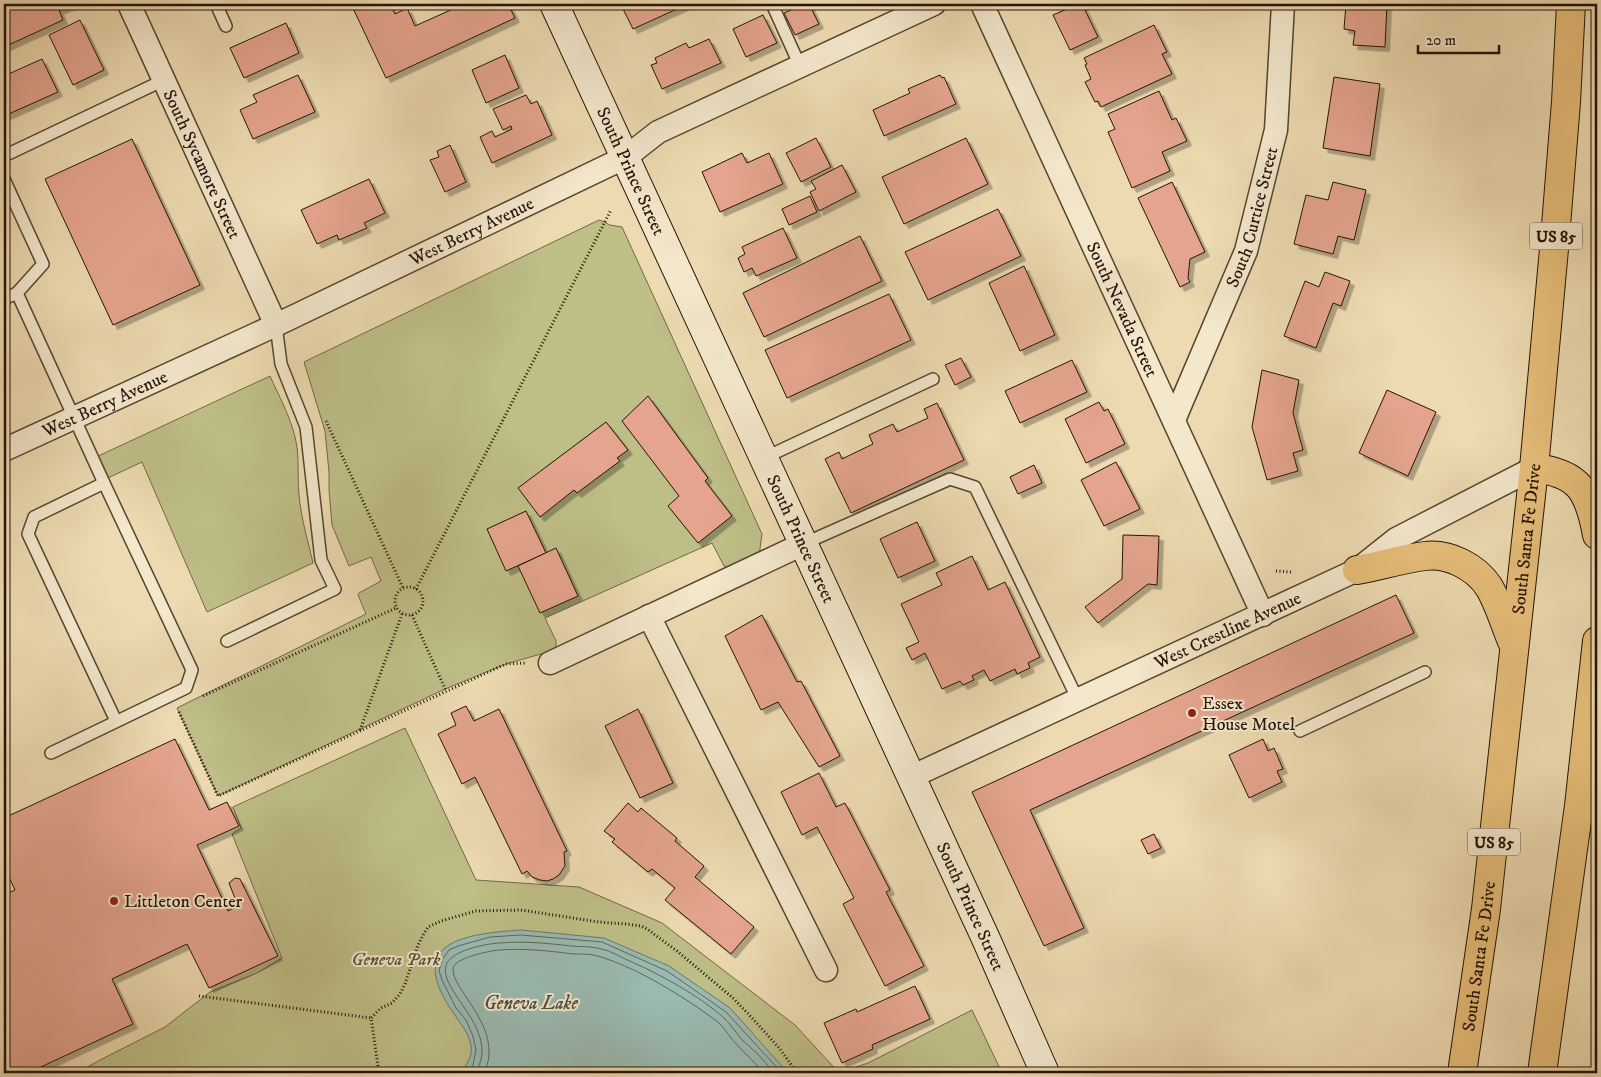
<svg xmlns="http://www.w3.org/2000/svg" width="1601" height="1077" font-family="'IM FELL DW Pica',serif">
	<defs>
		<filter id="shadow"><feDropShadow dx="4.5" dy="4.5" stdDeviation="0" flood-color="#0004"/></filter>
	</defs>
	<rect width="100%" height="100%" fill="#eddab0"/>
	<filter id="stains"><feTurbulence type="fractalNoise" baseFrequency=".004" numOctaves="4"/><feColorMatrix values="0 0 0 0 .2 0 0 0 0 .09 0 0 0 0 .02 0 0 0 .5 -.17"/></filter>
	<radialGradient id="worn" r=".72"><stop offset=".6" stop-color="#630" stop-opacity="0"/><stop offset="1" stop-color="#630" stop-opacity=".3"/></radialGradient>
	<g fill="#bebe87" stroke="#726847">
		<polygon points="599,220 602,221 610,225 622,227 762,534 759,556 732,568 724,566 712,543 545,618 556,641 556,648 548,652 506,664 445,689 218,796 177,708 366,614 358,595 359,593 381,581 371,557 349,566 332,525 329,490 329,472 325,431 304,362"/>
		<path d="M270,376c9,20 20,40 25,61 5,19 2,38 4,58 2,23 9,46 14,68l-106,49 -65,-150 -32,15 -4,-1 -12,-18z"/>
		<polygon points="405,728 476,880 579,887 662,923 795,1025 839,1073 868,1063 972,1010 1002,1073 76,1073 102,1059 165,1027 210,992 257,973 282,958 232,834 241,828 233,807"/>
	</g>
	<path fill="#9abab1" stroke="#6b776d" d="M521,930l83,8 65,28 61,42 58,65h-327c4,-6 9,-13 10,-20 2,-16 -11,-30 -19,-42 -47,-70 13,-77 69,-81z"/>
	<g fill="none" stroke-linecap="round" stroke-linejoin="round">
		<g stroke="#60665c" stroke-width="1">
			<polyline points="467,1073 473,1065 476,1050 473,1036 466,1020 456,1008 442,980 439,971 442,960 449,950 458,946 490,937 521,935 602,942 667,971 726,1012 782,1073"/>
			<path d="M475,1073c29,-44 -41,-83 -28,-110 7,-13 38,-19 52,-20 25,-2 47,0 72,3 10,1 21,0 30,3 11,2 21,9 31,13 31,14 66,33 91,55 8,7 13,16 20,24 2,2 6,4 8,7 9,7 16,17 23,25"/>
			<path d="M484,1073c23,-46 -39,-88 -30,-107 5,-9 35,-15 45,-16 26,-2 50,1 75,4 9,0 19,0 27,3 32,10 62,28 90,46 9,6 19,13 28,20 7,7 12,16 19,23 9,9 18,18 26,27"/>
		</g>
	</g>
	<g fill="#e4a48d" stroke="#251307" filter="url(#shadow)">
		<polygon points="4,4 74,4 59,10 63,20 4,47"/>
		<polygon points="351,4 390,4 395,14 407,8 415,26 464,4 508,4 515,18 386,78"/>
		<polygon points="623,4 688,4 633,29 621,5"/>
		<polygon points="804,4 809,4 819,24 795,35 784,13"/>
		<polygon points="1079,4 1082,4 1098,37 1070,50 1053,15"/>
		<polygon points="1346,4 1387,4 1385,47 1353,45 1355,31 1344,29"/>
		<polygon points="763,15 777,43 746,57 733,29"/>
		<polygon points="80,20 104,70 73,85 49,35"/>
		<polygon points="286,23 299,53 244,78 230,48"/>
		<polygon points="1154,25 1167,52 1162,54 1172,74 1101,107 1098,101 1095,102 1085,82 1091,79 1085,65 1087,64 1084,58"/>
		<polygon points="709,39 721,63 662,89 651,65 657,63 655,58 686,43 689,48"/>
		<polygon points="505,55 519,88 486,103 472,70"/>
		<polygon points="42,59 58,92 4,116 4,76"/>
		<polygon points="298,75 315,112 253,139 240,110 257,102 253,95"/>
		<polygon points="940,75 942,78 944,77 956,104 884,136 873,110 910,93 908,89"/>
		<polygon points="1334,77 1380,84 1370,156 1323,148"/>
		<polygon points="1159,91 1172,120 1176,118 1187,141 1162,152 1170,171 1132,188 1108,132 1115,129 1108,114"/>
		<polygon points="526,95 531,104 537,101 552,135 492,163 480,137 492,131 495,137 512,129 511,126 503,130 493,109"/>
		<polygon points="816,138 831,167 801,182 786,153"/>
		<polygon points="966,138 988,184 904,224 882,177"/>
		<polygon points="132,139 200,285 113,325 45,179"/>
		<polygon points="450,145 466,182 445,192 430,160 439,157 437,151"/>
		<polygon points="742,153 747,163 769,153 783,184 720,212 702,172"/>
		<polygon points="842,165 856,192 819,211 810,192 816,189 811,181"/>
		<polygon points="369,179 385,213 364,223 367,228 339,240 337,235 317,244 301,210"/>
		<polygon points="1172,182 1205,252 1190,259 1188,278 1190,282 1180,287 1138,198"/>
		<polygon points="1333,182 1366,190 1354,240 1338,236 1333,254 1294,244 1306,195 1328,200"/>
		<polygon points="810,196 817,212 789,225 782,209"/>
		<polygon points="998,209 1021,256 928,300 905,252"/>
		<polygon points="783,228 797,258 756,276 752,268 744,272 738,258 745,254 742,247"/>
		<polygon points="860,236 882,281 764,337 743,293"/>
		<polygon points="1024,266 1055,335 1020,351 989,283"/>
		<polygon points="1325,272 1350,281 1341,306 1333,303 1316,348 1284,336 1305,281 1319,287"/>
		<polygon points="889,294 911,340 787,398 765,350"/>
		<polygon points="961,358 971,377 955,385 945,365"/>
		<polygon points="1072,360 1087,392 1020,423 1005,391"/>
		<polygon points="1262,370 1299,380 1293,413 1303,450 1293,453 1298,471 1267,480 1252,427"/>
		<polygon points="1387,390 1436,412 1408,476 1359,453"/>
		<polygon points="648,396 708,478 705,481 732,516 698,543 668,506 679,496 622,421"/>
		<polygon points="1099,402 1104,411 1108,409 1125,444 1086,463 1065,419"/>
		<polygon points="937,403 964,460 851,513 825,459 839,452 842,459 873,444 869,435 893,424 897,432 928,418 924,409"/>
		<polygon points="606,422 628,450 617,458 620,461 577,493 574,490 540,517 518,488"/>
		<polygon points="1116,462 1140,509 1104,526 1081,480"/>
		<polygon points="1034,465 1042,483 1018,494 1010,477"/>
		<polygon points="526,511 546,553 506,571 487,529"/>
		<polygon points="917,522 935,561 898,578 880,539"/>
		<polygon points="1123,535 1159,536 1157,585 1148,584 1098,623 1085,607 1122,579"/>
		<polygon points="556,548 578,596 540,613 518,566"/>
		<polygon points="972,556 988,590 1005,582 1040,657 1028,663 1030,668 1017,674 1015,669 990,681 984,670 972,676 974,680 963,685 960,681 942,689 925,653 912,660 906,648 919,642 901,604 942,585 936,573"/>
		<polygon points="1396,595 1414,633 1030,810 1084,928 1044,946 972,792"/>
		<polygon points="762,615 797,682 801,681 840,756 819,767 778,702 761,710 725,636"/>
		<polygon points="466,706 474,721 499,709 567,851 564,852 565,866 559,875 553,879 547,881 540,880 532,877 527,871 522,874 475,777 462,784 438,734 456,725 451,713"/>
		<polygon points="638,709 673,783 640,798 605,726"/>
		<polygon points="175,739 209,810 227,802 239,826 197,845 228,911 238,906 229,883 235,878 240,879 278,956 209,988 187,944 112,979 133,1024 28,1073 4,1073 4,1016 6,1015 4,1009 4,895 15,890 4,866 4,818"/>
		<polygon points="1263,739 1268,751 1274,748 1283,769 1277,771 1282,782 1249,798 1229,755"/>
		<polygon points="819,773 836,807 845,803 890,890 886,892 924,966 885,986 843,904 854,898 817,827 802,835 781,792"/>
		<polygon points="628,803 638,812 641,808 677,838 675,841 704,866 695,877 754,927 731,954 665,900 675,888 652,869 648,872 612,842 615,839 604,831"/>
		<polygon points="1154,834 1161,848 1148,854 1141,840"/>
		<polygon points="915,986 930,1019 872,1045 873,1049 842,1063 824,1023 856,1009 857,1012"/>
	</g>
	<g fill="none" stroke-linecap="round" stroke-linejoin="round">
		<defs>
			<g id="lane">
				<polyline points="216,4 226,26"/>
				<polyline points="772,4 800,66"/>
				<polyline points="4,156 164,80"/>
				<polyline points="4,179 43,264 17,293 104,483"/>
				<polyline points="4,299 17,293"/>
				<polyline points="764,458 933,379"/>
				<polyline points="803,544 950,479 975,487 1078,700"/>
				<polyline points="227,641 335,589 321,560 306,427 281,364 276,325"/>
				<polyline points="1300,731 1425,672"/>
				<polyline points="51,753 186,688 192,670 104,483 34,517 28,534 116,721"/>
			</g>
			<g id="street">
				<path id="s1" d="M129,4l147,321"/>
				<path id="s2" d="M982,4l281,611"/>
				<path id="s3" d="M1174,420l72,-169 30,-121 7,-126"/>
				<path id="s4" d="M4,450l272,-125 350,-168 32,-25 276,-128"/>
				<polyline points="649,616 826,970"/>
				<polyline points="550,663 803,544"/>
				<path id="s5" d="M911,777l446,-207 39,-31 138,-71"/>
			</g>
			<g id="secondary">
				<path id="s6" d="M554,4l432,935 59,134"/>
			</g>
			<g id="highway">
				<path d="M1534,468c46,5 55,24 63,67"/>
				<path d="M1357,570c22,-4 45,-11 68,-14 24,-3 51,11 64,31 10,17 16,38 24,57"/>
				<path id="s7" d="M1462,1073l24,-164 48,-441 21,-230 11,-136 5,-98"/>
				<polyline points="1542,1073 1579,806 1597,641"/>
			</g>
		</defs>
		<use href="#lane" stroke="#574531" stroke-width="14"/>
		<use href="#street" stroke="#574531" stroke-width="25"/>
		<use href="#secondary" stroke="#251307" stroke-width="30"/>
		<use href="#highway" stroke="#251307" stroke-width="30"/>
		<g stroke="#251307" stroke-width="3" stroke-dasharray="1 2.5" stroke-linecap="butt">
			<polyline points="326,421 403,588"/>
			<polyline points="1276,571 1291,572"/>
			<circle cx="409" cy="601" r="14"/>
			<polyline points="416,589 611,210"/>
			<polyline points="412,615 446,691"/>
			<polyline points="203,696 396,608"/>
			<polyline points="179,712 218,796 506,664 525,663"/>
			<polyline points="360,730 402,614"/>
			<polyline points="199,996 371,1018"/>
			<polyline points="379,1073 371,1018 381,1008 392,1003 400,994 405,984 418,945 423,935 428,927 441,921 476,911 521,910 599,922 626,924 641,926 647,929 677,951 733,998 754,1020 780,1049 797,1073"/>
		</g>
		<use href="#lane" stroke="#f3e7cc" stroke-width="11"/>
		<use href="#street" stroke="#f3e7cc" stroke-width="22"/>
		<use href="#secondary" stroke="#f3e7cc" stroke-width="28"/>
		<use href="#highway" stroke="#e6bd78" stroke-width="28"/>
	</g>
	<g fill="#8f2418" stroke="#f3e7cc" stroke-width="2">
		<circle cx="1192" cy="713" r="5"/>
		<circle cx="114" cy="901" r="5"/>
	</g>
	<g text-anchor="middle" stroke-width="4" stroke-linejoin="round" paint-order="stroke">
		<g fill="#f3e7cc" stroke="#635342" stroke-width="1">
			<rect x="1530" y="222.5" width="52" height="27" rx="4"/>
			<rect x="1468" y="828.5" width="52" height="27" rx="4"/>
		</g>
		<g font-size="16" font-weight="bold" fill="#251307">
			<text x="1556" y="242">US 85</text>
			<text x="1494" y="848">US 85</text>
		</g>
		<g font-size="18" fill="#251307" stroke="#f3e7cc">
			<text dy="6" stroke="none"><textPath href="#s1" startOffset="176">South Sycamore Street</textPath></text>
			<text dy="6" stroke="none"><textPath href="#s6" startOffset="184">South Prince Street</textPath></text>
			<text dy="6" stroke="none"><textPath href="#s3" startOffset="218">South Curtice Street</textPath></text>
			<text dy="6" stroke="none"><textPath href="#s4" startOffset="516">West Berry Avenue</textPath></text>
			<text dy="6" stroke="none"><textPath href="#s2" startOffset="336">South Nevada Street</textPath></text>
			<text dy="6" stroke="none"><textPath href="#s4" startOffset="111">West Berry Avenue</textPath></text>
			<text dy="6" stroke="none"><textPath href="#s6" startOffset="589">South Prince Street</textPath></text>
			<text dy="6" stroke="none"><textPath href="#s7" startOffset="538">South Santa Fe Drive</textPath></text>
			<text dy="6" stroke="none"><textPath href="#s5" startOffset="349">West Crestline Avenue</textPath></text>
			<text dy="6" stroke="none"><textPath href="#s6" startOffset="994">South Prince Street</textPath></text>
			<text dy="6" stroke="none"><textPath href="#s7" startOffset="118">South Santa Fe Drive</textPath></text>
		</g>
		<g font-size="18" fill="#251307" stroke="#f3e7cc" text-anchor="start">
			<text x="1202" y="709">Essex<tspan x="1202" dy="21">House Motel</tspan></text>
			<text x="124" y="907">Littleton Center</text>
		</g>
		<g font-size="18" font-style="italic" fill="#5b4f34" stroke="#f3e7cc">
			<text x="396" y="965">Geneva Park</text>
		</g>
		<g font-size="19" font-style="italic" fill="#4e4d42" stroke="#f3e7cc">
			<text x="531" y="1009">Geneva Lake</text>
		</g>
	</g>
	<rect width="1601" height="1077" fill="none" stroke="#eddab0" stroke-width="20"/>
	<rect x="5" y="5" width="1591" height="1067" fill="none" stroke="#251307" stroke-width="2.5"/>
	<rect x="10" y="10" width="1581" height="1057" fill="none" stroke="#251307"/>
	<path d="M1418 45v8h81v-8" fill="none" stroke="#251307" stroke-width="2.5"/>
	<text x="1426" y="45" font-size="15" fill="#251307" stroke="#f3e7cc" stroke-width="4" paint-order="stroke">20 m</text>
	<rect width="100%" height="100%" filter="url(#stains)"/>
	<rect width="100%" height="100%" fill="url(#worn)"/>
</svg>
